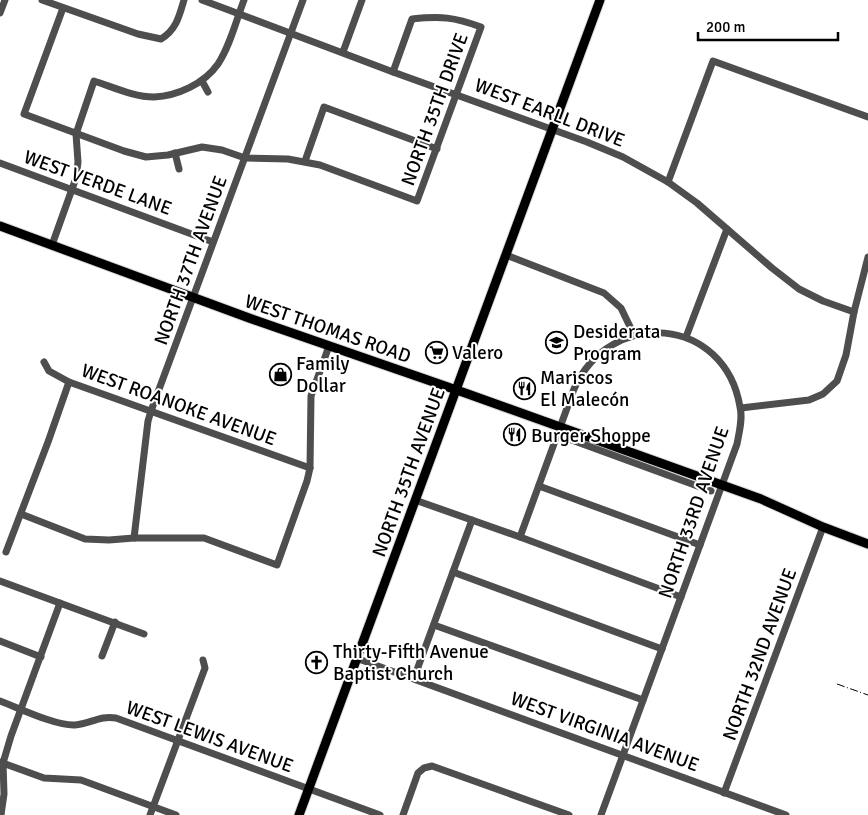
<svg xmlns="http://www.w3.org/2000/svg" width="868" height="815" font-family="Signika,sans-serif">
	<rect width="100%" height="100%" fill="#fff"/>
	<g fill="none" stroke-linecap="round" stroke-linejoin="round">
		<defs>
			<g id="major">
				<polyline points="0,226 249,318 468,394 761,499 823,527 868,544"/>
				<polyline points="299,815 600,0"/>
			</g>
		</defs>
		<use href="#major" stroke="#dbdbdb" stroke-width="11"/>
		<g stroke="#4e4e4e" stroke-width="7">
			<path d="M42,0l96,34 23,5c15,-9 18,-22 23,-39"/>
			<polyline points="202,0 393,72 587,142 623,157 668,182 697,203 772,268 799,289 823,301 854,312"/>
			<path d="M63,8l-39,106 100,37 22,6 22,-2 34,-8 20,3 23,8 43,1 32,6 97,36 64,-174c-27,-10 -40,-11 -69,-8l-19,53"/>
			<polyline points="0,13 5,0"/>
			<polyline points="343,52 362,0"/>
			<polyline points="202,81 208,92"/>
			<polyline points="175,153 179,169"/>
			<polyline points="305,161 324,107 437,149"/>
			<polyline points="0,163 213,242"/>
			<polyline points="668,182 713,61 868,117"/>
			<path d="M52,245l24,-67 2,-16 -2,-28 18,-53c19,6 40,16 60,16 23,-1 50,-13 64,-33 12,-18 18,-43 26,-64"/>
			<polyline points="506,255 604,293 621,308 634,335"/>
			<polyline points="686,337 727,229"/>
			<polyline points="44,362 49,371 69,382 310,468"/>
			<polyline points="741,408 809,400 823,394 837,381 846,355 854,312 868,257"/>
			<polyline points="558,435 711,491"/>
			<polyline points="539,486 700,545"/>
			<polyline points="415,500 520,537 681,597"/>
			<polyline points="21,514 85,539 109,540 134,538 204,538 277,565 307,481 310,468 311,396 329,346"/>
			<path d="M520,537l54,-148c36,-82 151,-73 166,18 3,11 -1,26 -3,37l-136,371"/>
			<polyline points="134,538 148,421 151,411 303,0"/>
			<polyline points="6,552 48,442 69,382"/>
			<polyline points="453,572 662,649"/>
			<polyline points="0,581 144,634"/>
			<polyline points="434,625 643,700"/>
			<polyline points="0,641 41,657"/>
			<polyline points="102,656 115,622"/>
			<polyline points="356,658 786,815"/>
			<polyline points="414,678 472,520"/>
			<path d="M0,701c19,7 56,25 75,24 15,-1 25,-10 41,-7l264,97"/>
			<polyline points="0,762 44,778 81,780 176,815"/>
			<polyline points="724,793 823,527"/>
			<polyline points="1,815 4,794 3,763 11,736 60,603"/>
			<polyline points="150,815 205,668 203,660"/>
			<polyline points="403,815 418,773 424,768 432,766 569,815"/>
		</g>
		<use href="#major" stroke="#000" stroke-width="9"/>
		<polyline stroke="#000" stroke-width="1" stroke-dasharray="8 2.5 1 2.5" stroke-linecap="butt" points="837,684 868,695"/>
	</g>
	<defs>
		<symbol id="school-ring" viewBox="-11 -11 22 22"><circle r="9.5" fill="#fff" stroke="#000" stroke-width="1.5"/><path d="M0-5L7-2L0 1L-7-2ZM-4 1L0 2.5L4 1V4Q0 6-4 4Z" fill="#000"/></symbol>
		<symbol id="supermarket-ring" viewBox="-11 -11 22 22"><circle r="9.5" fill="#fff" stroke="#000" stroke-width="1.5"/><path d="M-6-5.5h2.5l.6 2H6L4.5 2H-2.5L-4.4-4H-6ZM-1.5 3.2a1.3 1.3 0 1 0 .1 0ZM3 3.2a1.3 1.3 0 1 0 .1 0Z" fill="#000"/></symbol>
		<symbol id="shop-ring" viewBox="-11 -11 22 22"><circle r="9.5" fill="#fff" stroke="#000" stroke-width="1.5"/><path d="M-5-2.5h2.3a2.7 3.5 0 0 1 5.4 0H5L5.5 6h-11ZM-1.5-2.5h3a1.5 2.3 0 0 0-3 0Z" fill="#000"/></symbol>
		<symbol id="restaurant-ring" viewBox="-11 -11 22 22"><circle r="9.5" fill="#fff" stroke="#000" stroke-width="1.5"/><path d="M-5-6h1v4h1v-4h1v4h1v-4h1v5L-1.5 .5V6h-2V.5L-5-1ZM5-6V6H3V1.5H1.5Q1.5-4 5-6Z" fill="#000"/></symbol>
		<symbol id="church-ring" viewBox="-11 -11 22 22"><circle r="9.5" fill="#fff" stroke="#000" stroke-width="1.5"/><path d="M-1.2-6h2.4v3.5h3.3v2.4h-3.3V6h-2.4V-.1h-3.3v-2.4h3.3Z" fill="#000"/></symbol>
	</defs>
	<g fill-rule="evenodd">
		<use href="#school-ring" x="544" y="330" width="25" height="25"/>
		<use href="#supermarket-ring" x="424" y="340" width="25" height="25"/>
		<use href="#shop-ring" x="268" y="362" width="25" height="25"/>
		<use href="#restaurant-ring" x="512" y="376" width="25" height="25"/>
		<use href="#restaurant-ring" x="502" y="422" width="25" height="25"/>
		<use href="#church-ring" x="304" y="650" width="25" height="25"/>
	</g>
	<g text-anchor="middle" stroke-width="4" stroke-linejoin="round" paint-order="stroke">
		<g font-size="19" fill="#000" stroke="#fff">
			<text transform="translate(434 109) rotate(-70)" y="7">NORTH 35TH DRIVE</text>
			<text transform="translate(550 112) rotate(21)" y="7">WEST EARLL DRIVE</text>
			<text transform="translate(98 182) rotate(20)" y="7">WEST VERDE LANE</text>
			<text transform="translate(190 260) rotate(-70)" y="7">NORTH 37TH AVENUE</text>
			<text transform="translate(328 328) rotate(19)" y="7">WEST THOMAS ROAD</text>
			<text transform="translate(179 404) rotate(20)" y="7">WEST ROANOKE AVENUE</text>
			<text transform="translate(408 472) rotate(-70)" y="7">NORTH 35TH AVENUE</text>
			<text transform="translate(693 512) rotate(-71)" y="7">NORTH 33RD AVENUE</text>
			<text transform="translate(759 654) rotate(-70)" y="7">NORTH 32ND AVENUE</text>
			<text transform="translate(605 731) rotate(20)" y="7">WEST VIRGINIA AVENUE</text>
			<text transform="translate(210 736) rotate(20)" y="7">WEST LEWIS AVENUE</text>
		</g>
		<g font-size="19" fill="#000" stroke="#fff" text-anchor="start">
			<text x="573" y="338">Desiderata<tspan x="573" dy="22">Program</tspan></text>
			<text x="452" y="359">Valero</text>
			<text x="296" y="370">Family<tspan x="296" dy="22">Dollar</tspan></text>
			<text x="540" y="384">Mariscos<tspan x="540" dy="22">El Malecón</tspan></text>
			<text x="531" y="442">Burger Shoppe</text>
			<text x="333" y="658">Thirty-Fifth Avenue<tspan x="333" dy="22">Baptist Church</tspan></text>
		</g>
	</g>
	<path d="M698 32v8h140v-8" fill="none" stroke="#000000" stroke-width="2.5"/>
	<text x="706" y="32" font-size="15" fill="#000000" stroke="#ffffff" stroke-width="4" paint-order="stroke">200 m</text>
</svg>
